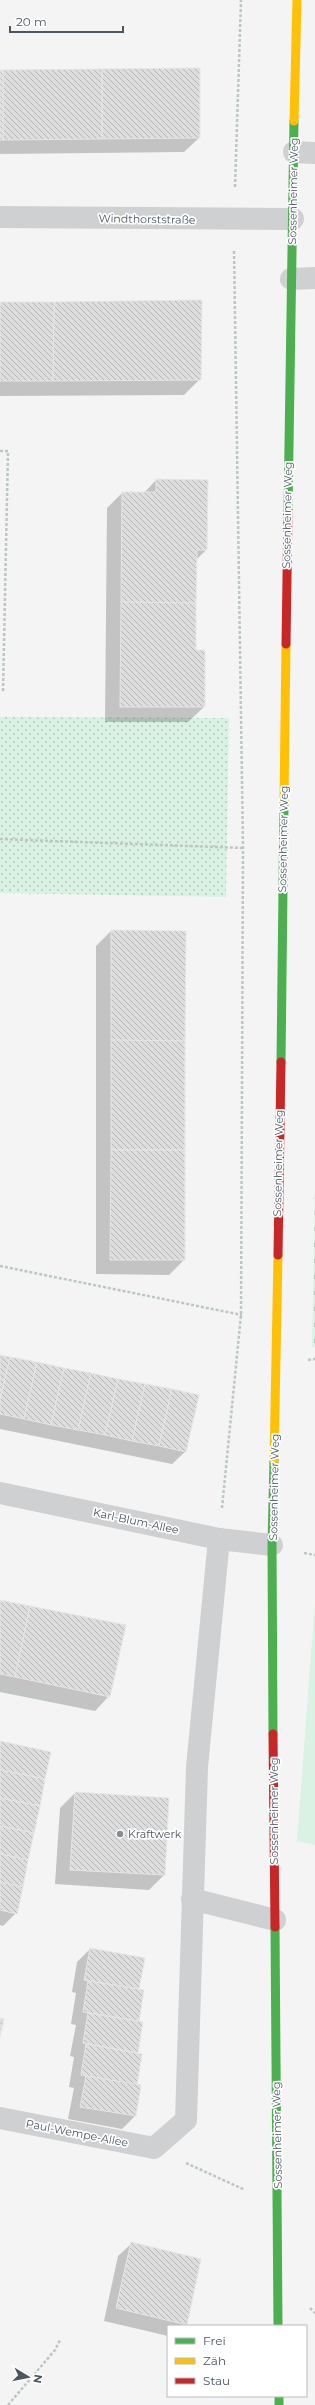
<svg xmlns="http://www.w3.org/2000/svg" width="315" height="2405" font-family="Montserrat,sans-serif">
	<defs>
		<pattern id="cemetery-stones" width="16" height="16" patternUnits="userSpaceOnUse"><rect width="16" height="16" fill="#d9f2e3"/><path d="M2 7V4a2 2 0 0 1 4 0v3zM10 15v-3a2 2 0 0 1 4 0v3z" fill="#b2c7bb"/></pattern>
		<pattern id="park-dots" width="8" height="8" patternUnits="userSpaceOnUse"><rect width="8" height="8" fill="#d9f2e3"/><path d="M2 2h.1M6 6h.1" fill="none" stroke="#b2c7bb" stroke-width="1.8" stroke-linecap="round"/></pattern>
		<pattern id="building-back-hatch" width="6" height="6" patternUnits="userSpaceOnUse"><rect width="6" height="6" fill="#ddddde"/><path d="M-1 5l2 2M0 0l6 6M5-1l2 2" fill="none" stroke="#b5b6b7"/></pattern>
	</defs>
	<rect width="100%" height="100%" fill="#f4f4f4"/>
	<polygon fill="#d9f2e3" points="315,1601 315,1845 297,1841"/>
	<polygon fill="url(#cemetery-stones)" points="315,1186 315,1347 312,1347"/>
	<polygon fill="url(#park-dots)" points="0,717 229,718 226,897 0,893"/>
	<g fill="#0003">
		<polygon points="0,71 199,138 184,152 0,154"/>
		<polygon points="0,303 200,379 184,395 0,396"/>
		<polygon points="156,480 206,550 196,560 195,651 204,707 188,722 105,722 107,508 122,493 144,493"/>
		<polygon points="111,931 184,1260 169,1275 96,1274 96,946"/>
		<polygon points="0,1356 185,1452 172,1464 0,1429"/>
		<polygon points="0,1601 109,1696 95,1711 0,1692"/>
		<polygon points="0,1742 16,1913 3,1926 0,1925"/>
		<polygon points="75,1793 168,1799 164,1875 149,1890 55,1884 60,1808"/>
		<polygon points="90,1949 144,1958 138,1990 143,1991 138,2022 142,2023 137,2054 135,2116 122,2129 68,2119 74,2088 69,2087 74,2057 70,2056 76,2025 71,2024 76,1993 72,1992 77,1962"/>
		<polygon points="131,2244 200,2260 186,2325 168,2326 168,2336 104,2321 118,2256"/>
	</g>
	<g fill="url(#building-back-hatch)" stroke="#e5e6e7">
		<polygon points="200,68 200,138 102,139 102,69"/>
		<polygon points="102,69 102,139 3,140 3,70"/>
		<rect x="0" y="70" width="3" height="70"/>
		<polygon points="202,300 201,380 53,381 54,302"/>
		<polygon points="0,302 54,302 53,381 0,381"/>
		<polygon points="156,479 208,480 207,550 197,550 196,603 121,602 122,492 156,492"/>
		<polygon points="121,602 196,603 196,650 205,650 205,707 120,707"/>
		<polygon points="111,930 186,931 185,1041 111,1040"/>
		<polygon points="111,1040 185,1041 185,1150 111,1150"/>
		<polygon points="111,1150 185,1150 185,1260 110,1260"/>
		<polygon points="0,1355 10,1357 0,1400"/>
		<polygon points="10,1357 37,1362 24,1419 0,1414 0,1400"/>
		<polygon points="37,1362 64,1368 51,1425 24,1419"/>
		<polygon points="64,1368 91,1373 78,1430 51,1425"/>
		<polygon points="91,1373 118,1379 105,1435 78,1430"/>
		<polygon points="118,1379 145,1384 132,1441 105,1435"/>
		<polygon points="145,1384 172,1389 159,1446 132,1441"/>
		<polygon points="172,1389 199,1395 186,1452 159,1446"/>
		<polygon points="0,1600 30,1606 15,1677 0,1674"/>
		<polygon points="30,1606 126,1625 110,1697 15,1677"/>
		<polygon points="0,1741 51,1752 45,1779 0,1770"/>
		<polygon points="0,1770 45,1779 40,1806 0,1798"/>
		<polygon points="75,1792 169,1798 165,1875 70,1870"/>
		<polygon points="0,1798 40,1806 34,1833 0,1826"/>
		<polygon points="0,1826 34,1833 28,1860 0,1854"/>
		<polygon points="0,1854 28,1860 23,1887 0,1882"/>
		<polygon points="0,1882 23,1887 17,1914 0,1910"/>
		<polygon points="90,1948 145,1958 139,1989 84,1980"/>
		<polygon points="88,1981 144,1990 139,2021 83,2012"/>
		<polygon points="88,2013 143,2022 138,2053 83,2043"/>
		<polygon points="0,2018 4,2019 0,2037"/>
		<polygon points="86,2044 142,2054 137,2085 81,2075"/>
		<polygon points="86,2076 141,2085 136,2116 80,2107"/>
		<polygon points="131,2242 201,2259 187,2325 116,2308"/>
	</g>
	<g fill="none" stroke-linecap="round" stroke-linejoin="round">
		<g stroke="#bcc7c4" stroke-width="2.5" stroke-dasharray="3 2" stroke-linecap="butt">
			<polyline points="235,187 241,0"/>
			<polyline points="0,451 8,451 3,691"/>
			<polyline points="0,839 243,848"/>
			<polyline points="0,1266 242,1315"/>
			<polyline points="308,1360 315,1359"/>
			<polyline points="222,1508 241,1315 243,848 234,250"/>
			<polyline points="304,1553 315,1555"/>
			<polyline points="0,1689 60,1702"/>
			<polyline points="186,2163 245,2190"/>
			<polyline points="310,2308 315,2313"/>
			<polyline points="8,2405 55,2350 60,2340"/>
		</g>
		<g stroke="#ced0d2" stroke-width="22">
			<polyline points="294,152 315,153"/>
			<polyline points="291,279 315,278"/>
		</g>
		<g stroke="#ced0d2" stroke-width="22">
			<polyline points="0,217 293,219"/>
			<polyline points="0,1493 219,1539 272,1545"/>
			<polyline points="192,1899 275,1920"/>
			<polyline points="0,2118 154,2148 186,2120 197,1767 219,1539"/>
		</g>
		<g stroke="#4caf50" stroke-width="9">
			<polyline points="288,511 294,121"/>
			<polyline points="281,1062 284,802"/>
			<polyline points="273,1734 272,1545 274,1460"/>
			<polyline points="275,1927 278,2326"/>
			<polyline points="279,2396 279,2405"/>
		</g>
		<g stroke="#ffc107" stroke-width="9">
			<polyline points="294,121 297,0"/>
			<polyline points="284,802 286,644"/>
			<polyline points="274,1460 278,1255"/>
		</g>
		<g stroke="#c62828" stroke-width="9">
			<polyline points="286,644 288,511"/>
			<polyline points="278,1255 281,1062"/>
			<polyline points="273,1734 275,1927"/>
		</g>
	</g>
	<circle fill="#868d94" stroke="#fff" stroke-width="1.5" cx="120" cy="1834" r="4"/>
	<g text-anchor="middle" stroke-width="3.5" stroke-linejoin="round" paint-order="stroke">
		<g font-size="11" fill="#4a5661" stroke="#fff">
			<text transform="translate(293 191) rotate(-89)" y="4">Sossenheimer Weg</text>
			<text transform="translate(147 219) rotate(1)" y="4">Windthorststraße</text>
			<text transform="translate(287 515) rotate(-89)" y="4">Sossenheimer Weg</text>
			<text transform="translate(283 839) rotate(-89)" y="4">Sossenheimer Weg</text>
			<text transform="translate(278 1163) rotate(-89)" y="4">Sossenheimer Weg</text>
			<text transform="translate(274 1487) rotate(-89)" y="4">Sossenheimer Weg</text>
			<text transform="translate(136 1521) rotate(12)" y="4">Karl-Blum-Allee</text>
			<text transform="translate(274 1811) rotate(-90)" y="4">Sossenheimer Weg</text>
			<text transform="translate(77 2133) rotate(11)" y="4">Paul-Wempe-Allee</text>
			<text transform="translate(277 2135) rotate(-91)" y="4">Sossenheimer Weg</text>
		</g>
		<g font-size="11" fill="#4a5661" stroke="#fff" text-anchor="start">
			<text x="128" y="1838">Kraftwerk</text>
		</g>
	</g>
	<rect x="167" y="2325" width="140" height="72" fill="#ffffff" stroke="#b7bbc0"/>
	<rect x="175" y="2338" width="20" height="6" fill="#4caf50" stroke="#b7bbc0"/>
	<text x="203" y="2345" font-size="12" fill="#4a5661">Frei</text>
	<rect x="175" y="2358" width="20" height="6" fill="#ffc107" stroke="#b7bbc0"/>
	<text x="203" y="2365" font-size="12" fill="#4a5661">Zäh</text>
	<rect x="175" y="2378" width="20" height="6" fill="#c62828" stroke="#b7bbc0"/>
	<text x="203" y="2385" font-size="12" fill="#4a5661">Stau</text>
	<g transform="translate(28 2377) rotate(100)" stroke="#ffffff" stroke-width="3" paint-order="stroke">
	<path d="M0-3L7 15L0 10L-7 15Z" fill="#4a5661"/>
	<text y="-6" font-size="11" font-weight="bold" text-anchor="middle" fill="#4a5661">N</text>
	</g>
	<path d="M10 26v6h113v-6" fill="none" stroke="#4a5661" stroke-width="2"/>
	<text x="16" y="26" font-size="12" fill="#4a5661" stroke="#ffffff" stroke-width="3" paint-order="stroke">20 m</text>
</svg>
